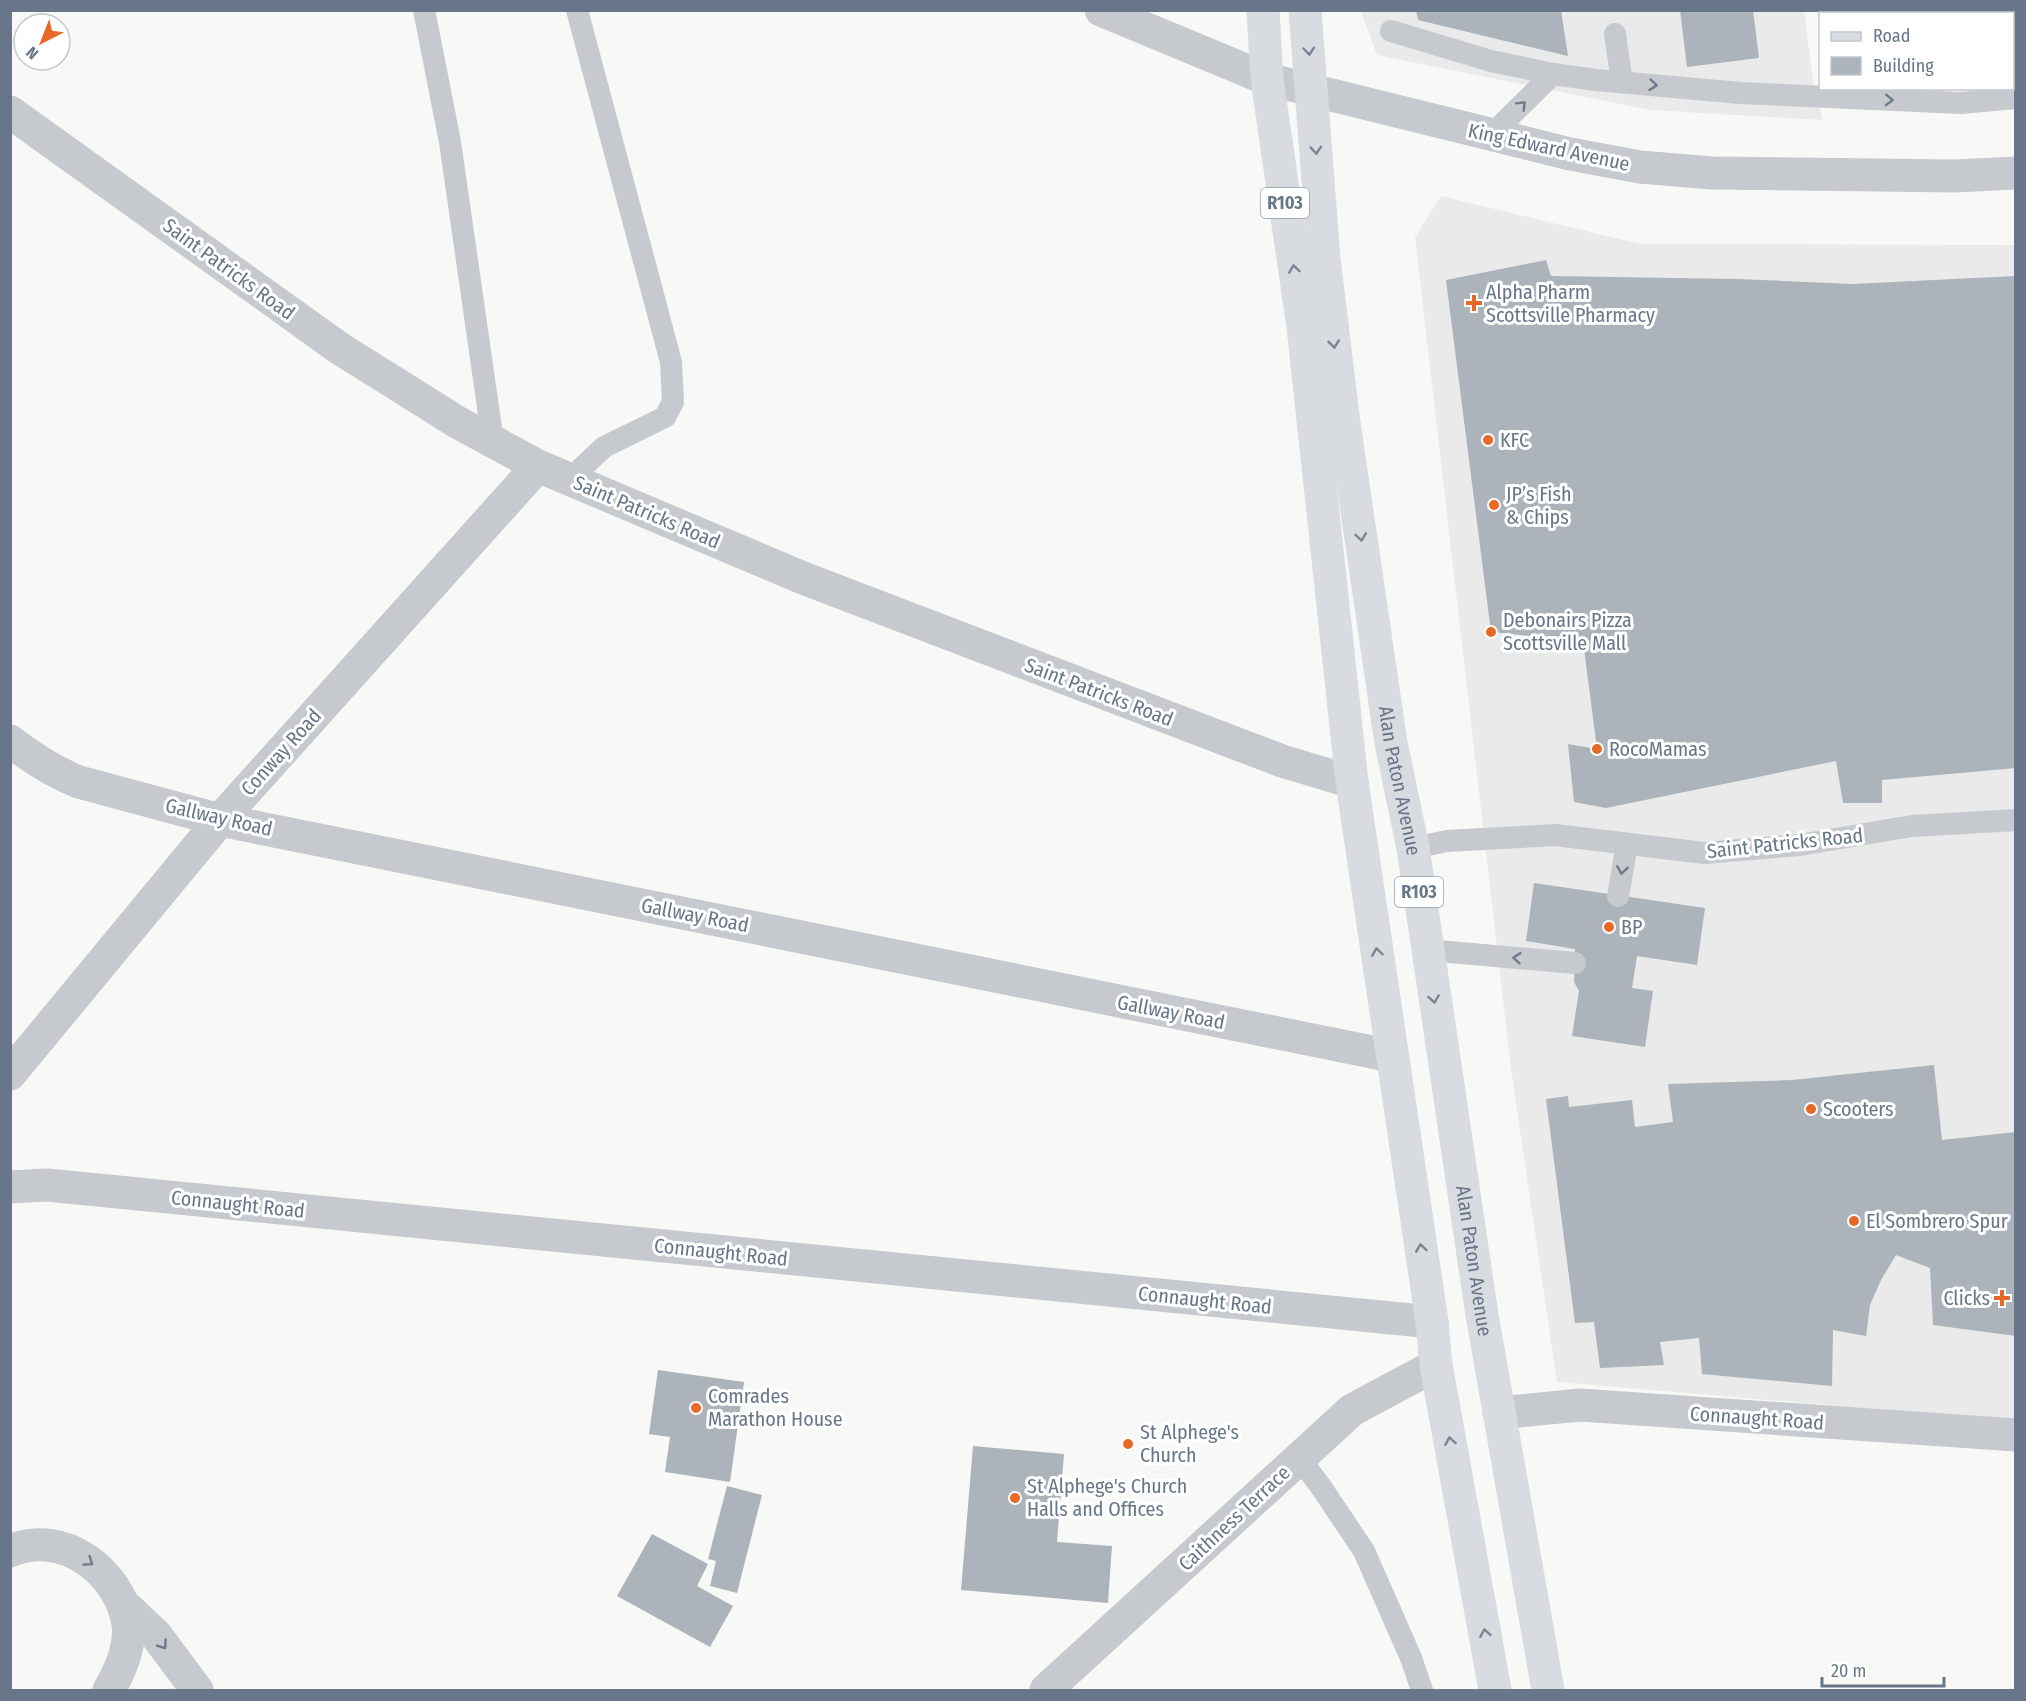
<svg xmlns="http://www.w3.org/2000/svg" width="2026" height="1701" font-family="'Fira Sans Condensed',sans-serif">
	<rect width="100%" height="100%" fill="#f8f9f6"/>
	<g fill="#e9eae9">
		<polygon points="1361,11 1804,11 1814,89 1823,120 1650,110 1377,55"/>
		<polygon points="1441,196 1640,244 2015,245 2015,1421 1557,1382 1511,1069 1415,237"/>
	</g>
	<g fill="#acb3ba">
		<polygon points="1416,10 1561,10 1568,56 1418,20"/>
		<polygon points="1680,10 1753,10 1759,58 1687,67"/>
		<polygon points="1546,260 1551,276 1737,279 1852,284 2016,276 2016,768 1882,780 1882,803 1843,803 1836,761 1606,808 1574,802 1568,744 1597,749 1583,641 1491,632 1446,280"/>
		<polygon points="1534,883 1705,908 1697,965 1637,956 1632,988 1653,991 1645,1047 1572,1036 1579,991 1574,982 1575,949 1526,941"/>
		<polygon points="1934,1065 1942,1140 2016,1132 2016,1336 1933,1325 1930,1268 1896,1255 1881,1280 1870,1305 1866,1336 1833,1330 1832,1386 1702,1374 1699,1338 1660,1342 1664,1365 1600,1368 1594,1322 1575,1323 1546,1099 1568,1096 1569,1107 1632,1100 1635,1127 1673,1122 1668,1084 1792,1080"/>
		<polygon points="658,1370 744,1382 730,1482 665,1472 670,1437 649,1434"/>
		<polygon points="973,1446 1064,1454 1057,1542 1112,1546 1108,1603 961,1590"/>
		<polygon points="727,1486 762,1495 737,1593 710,1586 716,1561 708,1559"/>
		<polygon points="652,1534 708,1564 697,1586 733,1606 710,1647 617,1596"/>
	</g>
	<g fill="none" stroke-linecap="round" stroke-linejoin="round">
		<g stroke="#c6c9cd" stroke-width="22">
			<polyline points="424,10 450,142 493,442"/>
			<polyline points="1391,31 1491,61 1553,74 1596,80 1740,93 1961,103 2016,98"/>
			<polyline points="1615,34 1622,82"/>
			<polyline points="1491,135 1553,74"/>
			<polyline points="569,480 604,447 665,417 673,402 671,362 577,10"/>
			<polyline points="1413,848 1447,841 1555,835 1704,853 1800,845 1912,826 2016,820"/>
			<polyline points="1618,896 1627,844"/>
			<polyline points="1427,950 1575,963"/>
			<polyline points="1299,1458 1319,1484 1364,1551 1411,1658 1422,1690"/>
		</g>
		<g stroke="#c6c9cd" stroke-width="33">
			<polyline points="10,112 339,348 457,422 538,466 803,578 1282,761 1352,782"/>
			<path d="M10,741c22,17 43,31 69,41l141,38 1172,236"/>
			<polyline points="10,1074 220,820 538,466"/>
			<polyline points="10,1187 47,1185 1432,1322"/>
			<polyline points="1499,1413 1580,1405 2016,1435"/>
			<polyline points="1046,1690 1352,1410 1436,1365"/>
		</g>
		<g stroke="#c6c9cd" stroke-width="33">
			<polyline points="1101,10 1267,79 1570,154 1640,167 1712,173 1955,176 2016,173"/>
			<path d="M10,1551c53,-23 110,21 118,73 3,23 -8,47 -19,66"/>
			<polyline points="123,1604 156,1635 197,1690"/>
		</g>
		<g stroke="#d8dbe0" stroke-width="33">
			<polyline points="1263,10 1267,79 1303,327 1352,782 1432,1322 1436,1365 1495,1690"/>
			<path id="s1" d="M1305,10l19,249 20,164 47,320 22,105 69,467 66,375"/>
		</g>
	</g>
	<defs><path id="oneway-chevron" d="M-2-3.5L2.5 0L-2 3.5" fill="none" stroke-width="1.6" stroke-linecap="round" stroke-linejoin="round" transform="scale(1.5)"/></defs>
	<g stroke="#788595">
		<use href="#oneway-chevron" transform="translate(1309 51) rotate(85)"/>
		<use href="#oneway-chevron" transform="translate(1316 150) rotate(86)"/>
		<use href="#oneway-chevron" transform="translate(1294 269) rotate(-98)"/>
		<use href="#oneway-chevron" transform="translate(1334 344) rotate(83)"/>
		<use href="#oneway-chevron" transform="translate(1361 537) rotate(82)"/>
		<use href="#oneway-chevron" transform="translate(1377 952) rotate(-98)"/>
		<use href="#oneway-chevron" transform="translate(1434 999) rotate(81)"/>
		<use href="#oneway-chevron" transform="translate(1421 1248) rotate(-98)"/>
		<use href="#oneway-chevron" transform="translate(1450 1441) rotate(-100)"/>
		<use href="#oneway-chevron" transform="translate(1485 1633) rotate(-100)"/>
	</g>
	<g stroke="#6c7a8b">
		<use href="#oneway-chevron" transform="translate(1653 85) rotate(6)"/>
		<use href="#oneway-chevron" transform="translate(1889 100) rotate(2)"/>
		<use href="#oneway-chevron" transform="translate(1522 105) rotate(-45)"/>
		<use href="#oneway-chevron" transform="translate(1622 870) rotate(99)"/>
		<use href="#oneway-chevron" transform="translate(1517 958) rotate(-175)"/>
		<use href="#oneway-chevron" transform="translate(89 1562) rotate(35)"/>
		<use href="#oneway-chevron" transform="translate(163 1645) rotate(55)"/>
	</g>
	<g fill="#e76827" stroke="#fff" stroke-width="2">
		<path d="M1471 294h6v6h6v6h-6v6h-6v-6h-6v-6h6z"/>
		<circle cx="1488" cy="440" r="6"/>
		<circle cx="1494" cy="505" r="6"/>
		<circle cx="1491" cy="632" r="6"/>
		<circle cx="1597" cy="749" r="6"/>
		<circle cx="1609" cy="927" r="6"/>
		<circle cx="1811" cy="1109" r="6"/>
		<circle cx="1854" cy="1221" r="6"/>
		<path d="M1999 1289h6v6h6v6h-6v6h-6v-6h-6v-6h6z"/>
		<circle cx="696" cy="1408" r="6"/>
		<circle cx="1128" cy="1444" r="6"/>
		<circle cx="1015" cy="1498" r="6"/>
	</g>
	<g text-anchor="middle" stroke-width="6" stroke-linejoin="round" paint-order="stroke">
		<g fill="#fff" stroke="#959fac" stroke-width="1.5">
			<rect x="1261" y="188" width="48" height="30" rx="4.5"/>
			<rect x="1395" y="877" width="48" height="30" rx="4.5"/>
		</g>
		<g font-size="18" font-weight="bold" fill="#677688">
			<text x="1285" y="209">R103</text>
			<text x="1419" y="898">R103</text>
		</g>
		<g font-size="20" fill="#677688" stroke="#fff">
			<text transform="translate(1549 147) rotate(12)" y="7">King Edward Avenue</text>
			<text transform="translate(229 269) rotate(36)" y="7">Saint Patricks Road</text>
			<text transform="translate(647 512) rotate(23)" y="7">Saint Patricks Road</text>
			<text transform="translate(1099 692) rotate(21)" y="7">Saint Patricks Road</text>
			<text transform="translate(281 752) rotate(-48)" y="7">Conway Road</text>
			<text dy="7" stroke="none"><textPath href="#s1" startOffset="777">Alan Paton Avenue</textPath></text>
			<text transform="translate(219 817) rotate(13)" y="7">Gallway Road</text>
			<text transform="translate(1785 843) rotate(-6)" y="7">Saint Patricks Road</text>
			<text transform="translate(695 915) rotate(11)" y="7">Gallway Road</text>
			<text transform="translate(1171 1012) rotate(11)" y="7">Gallway Road</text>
			<text transform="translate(238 1204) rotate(6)" y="7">Connaught Road</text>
			<text transform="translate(721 1252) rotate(6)" y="7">Connaught Road</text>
			<text dy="7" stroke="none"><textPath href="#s1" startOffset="1263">Alan Paton Avenue</textPath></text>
			<text transform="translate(1205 1300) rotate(6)" y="7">Connaught Road</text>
			<text transform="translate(1757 1418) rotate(4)" y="7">Connaught Road</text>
			<text transform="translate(1234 1518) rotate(-43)" y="7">Caithness Terrace</text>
		</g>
		<g font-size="20" fill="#677688" stroke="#fff" text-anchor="start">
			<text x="1486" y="299">Alpha Pharm<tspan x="1486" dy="23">Scottsville Pharmacy</tspan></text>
			<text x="1500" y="447">KFC</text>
			<text x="1506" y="501">JP’s Fish<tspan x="1506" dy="23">&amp; Chips</tspan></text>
			<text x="1503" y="627">Debonairs Pizza<tspan x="1503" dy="23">Scottsville Mall</tspan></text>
			<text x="1609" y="756">RocoMamas</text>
			<text x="1621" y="934">BP</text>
			<text x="1823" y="1116">Scooters</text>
			<text x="1866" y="1228">El Sombrero Spur</text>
			<text x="1990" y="1305" text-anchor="end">Clicks</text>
			<text x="708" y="1403">Comrades<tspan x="708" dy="23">Marathon House</tspan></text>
			<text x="1140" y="1439">St Alphege's<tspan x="1140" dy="23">Church</tspan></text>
			<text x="1027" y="1493">St Alphege's Church<tspan x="1027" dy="23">Halls and Offices</tspan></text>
		</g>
	</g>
	<rect width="2026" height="1701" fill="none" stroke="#677688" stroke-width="24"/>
	<rect x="1819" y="12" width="195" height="78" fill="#ffffff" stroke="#c2c8cf" stroke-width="1.5"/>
	<rect x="1831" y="32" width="30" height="9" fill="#d8dbe0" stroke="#c2c8cf" stroke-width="1.5"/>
	<text x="1873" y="42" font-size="18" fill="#677688">Road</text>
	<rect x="1831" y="57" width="30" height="18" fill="#acb3ba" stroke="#c2c8cf" stroke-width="1.5"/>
	<text x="1873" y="72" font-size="18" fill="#677688">Building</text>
	<g transform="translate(42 42) rotate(222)"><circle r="28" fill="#ffffff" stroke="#c2c8cf" stroke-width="1.5"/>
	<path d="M0-4.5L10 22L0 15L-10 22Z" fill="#e76827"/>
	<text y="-9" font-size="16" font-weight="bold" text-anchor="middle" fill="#677688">N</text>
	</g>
	<path d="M1822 1677v9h122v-9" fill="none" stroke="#677688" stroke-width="3"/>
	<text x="1831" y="1677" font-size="18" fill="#677688" stroke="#ffffff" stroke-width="4.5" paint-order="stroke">20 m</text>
</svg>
